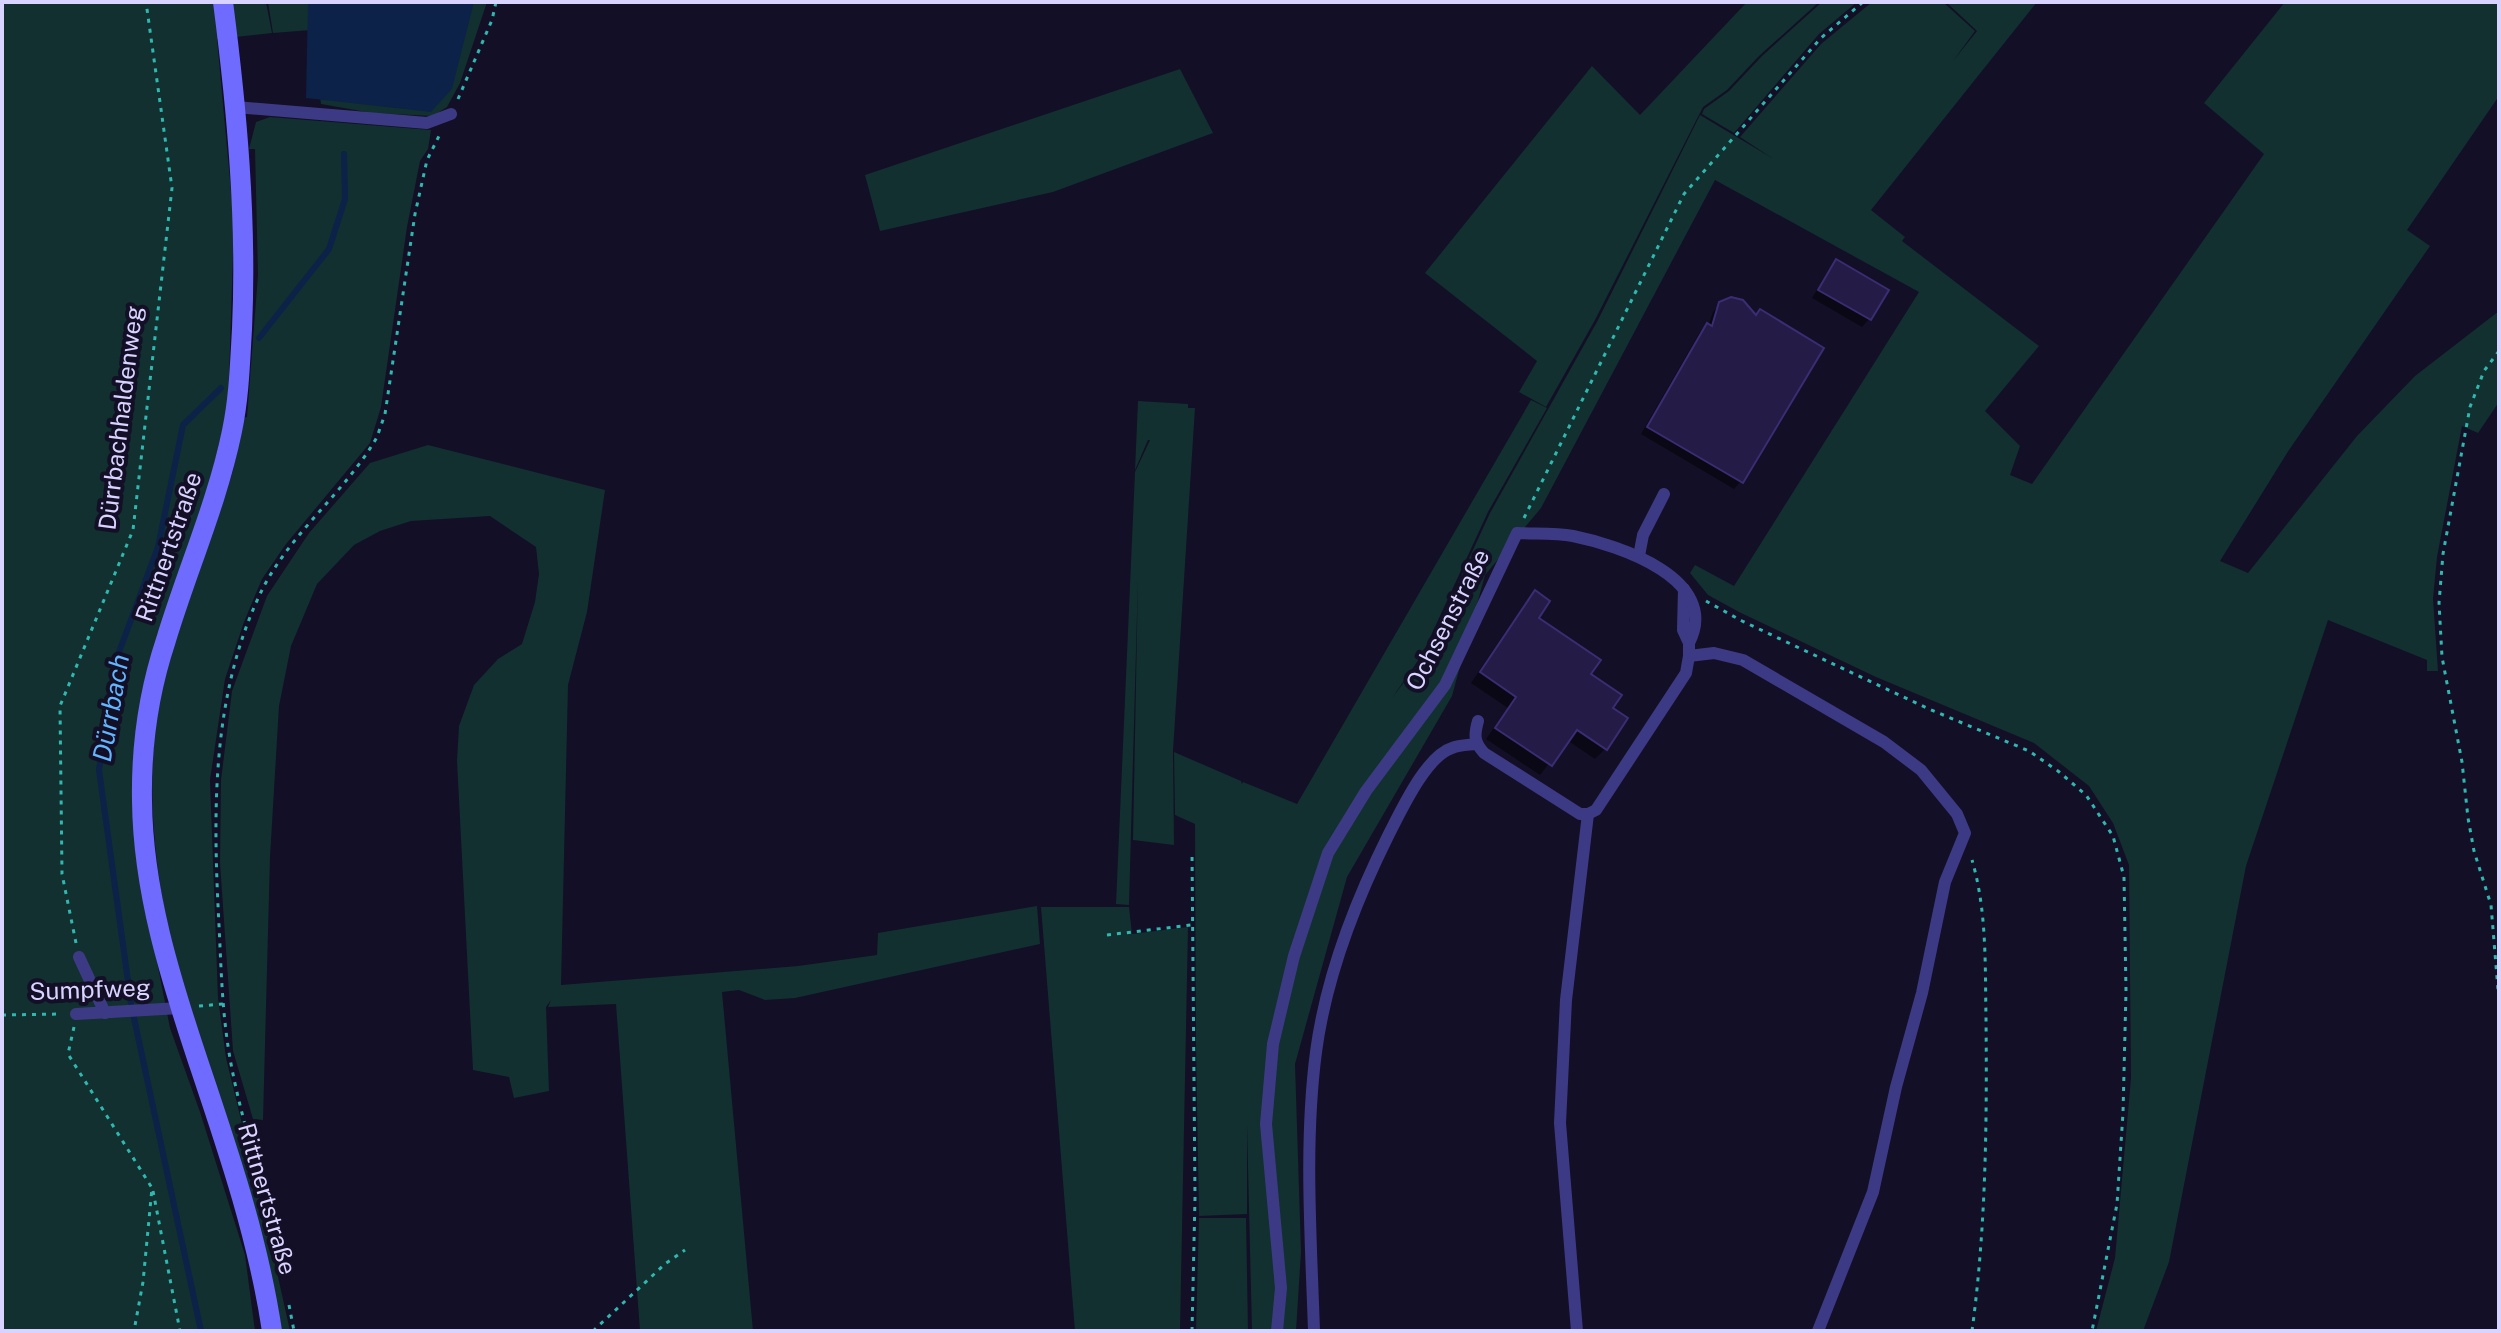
<svg xmlns="http://www.w3.org/2000/svg" width="2501" height="1333" font-family="'Public Sans',sans-serif">
	<rect width="100%" height="100%" fill="#130f26"/>
	<g fill="#12302f">
		<polygon points="2,2 266,2 272,33 217,39 234,224 228,407 203,510 164,614 139,870 170,1028 200,1112 245,1255 255,1331 2,1331"/>
		<polygon points="268,2 487,2 460,83 447,107 433,116 372,113 321,104 311,30 273,33"/>
		<polygon points="1747,2 1819,2 1759,56 1727,90 1703,107 1595,320 1546,407 1519,392 1537,361 1425,273 1592,66 1640,115"/>
		<polygon points="1822,2 1857,2 1819,34 1734,133 1702,114 1704,109 1729,91 1762,56"/>
		<polygon points="1872,2 1943,2 1975,31 1953,61 1977,31 1946,2 2037,2 1871,210 1905,237 1902,241 2039,346 1985,411 2020,446 2010,475 2032,484 2264,154 2204,103 2285,2 2499,2 2499,96 2407,230 2430,246 2289,450 2220,561 2248,573 2357,436 2415,376 2499,311 2499,402 2478,433 2462,426 2437,557 2433,599 2438,671 2427,671 2427,660 2328,620 2246,866 2169,1262 2143,1331 2096,1331 2115,1258 2131,1078 2129,865 2113,823 2089,786 2034,743 1876,677 1739,612 1708,595 1690,573 1695,565 1734,586 1919,292 1715,180 1541,508 1485,575 1452,696 1347,877 1295,1064 1301,1252 1296,1331 1252,1331 1247,1125 1247,1214 1199,1216 1196,1046 1195,824 1175,815 1174,752 1241,781 1242,784 1243,782 1297,804 1531,400 1547,408 1488,512 1422,655 1392,698 1424,656 1490,513 1598,320 1700,115 1772,158 1740,137 1821,44"/>
		<polygon points="1180,69 1213,133 1053,192 880,231 865,175"/>
		<path d="M270,117l161,13 -3,19 -8,12 -13,66 -26,180 -11,36 -84,101 -24,35 -18,43 -19,57 -15,101 8,218 8,60 41,169 23,104h-8l-111,-387c-19,-90 -28,-180 -6,-271 16,-64 45,-126 64,-189 7,-21 10,-44 14,-66l4,-1 11,-142 -3,-126h-6l7,-27z"/>
		<polygon points="1138,401 1188,404 1188,408 1195,408 1173,751 1174,845 1133,840 1138,578 1129,905 1116,904 1135,472 1150,440 1148,440 1135,470"/>
		<polygon points="428,445 605,490 587,612 568,685 561,985 798,966 877,955 878,933 1037,906 1040,944 795,998 765,1000 739,990 722,992 753,1331 640,1331 616,1004 548,1007 551,1000 546,1007 549,1091 514,1098 509,1077 473,1070 457,761 459,726 474,685 498,659 522,644 535,602 539,574 536,547 490,516 411,521 380,531 354,545 317,584 291,646 279,706 270,857 263,1120 253,1119 233,1051 220,863 221,780 232,691 267,596 309,533 370,463"/>
		<polygon points="1041,907 1129,907 1132,934 1188,927 1180,1331 1075,1331"/>
		<polygon points="1199,1218 1246,1218 1248,1331 1196,1331"/>
	</g>
	<polygon fill="#0c2248" points="308,2 474,2 452,89 431,112 306,98"/>
	<g fill="#0007">
		<polygon points="1836,261 1886,290 1869,319 1862,327 1812,298 1829,269"/>
		<polygon points="1720,304 1755,316 1741,481 1734,489 1641,434 1700,332 1708,326 1713,312"/>
		<polygon points="1535,593 1536,619 1588,675 1611,708 1605,749 1595,759 1567,740 1540,775 1486,739 1508,708 1471,683 1525,603"/>
	</g>
	<g fill="none" stroke-linecap="round" stroke-linejoin="round">
		<g stroke="#0c2248" stroke-width="6">
			<polyline points="259,338 329,249 345,199 344,154"/>
			<polyline points="131,1003 99,770 116,660 158,547 183,425 221,388"/>
			<polyline points="134,1018 201,1331"/>
		</g>
	</g>
	<g fill="#241b47" stroke="#3b2d73" stroke-width="2">
		<polygon points="1836,259 1889,290 1871,320 1818,290"/>
		<polygon points="1731,297 1743,300 1756,315 1760,309 1824,348 1743,483 1647,427 1707,323 1712,326 1719,302"/>
		<polygon points="1535,590 1550,601 1539,618 1601,660 1591,674 1622,695 1613,708 1628,718 1607,750 1577,730 1552,766 1495,728 1516,697 1480,672"/>
	</g>
	<g fill="none" stroke-linecap="round" stroke-linejoin="round">
		<g stroke="#2fb8b0" stroke-width="3" stroke-dasharray="4 6" stroke-linecap="butt">
			<polyline points="458,99 492,20 496,2"/>
			<polyline points="2499,351 2484,371 2470,407 2443,554 2439,603 2442,657 2462,762 2468,818 2474,851 2491,905 2499,1002"/>
			<polyline points="1524,518 1684,194 1821,38 1863,2"/>
			<polyline points="1706,601 1742,621 1929,709 2029,751 2058,771 2086,795 2113,836 2124,877 2126,991 2123,1113 2117,1204 2092,1331"/>
			<polyline points="1107,935 1191,925"/>
			<polyline points="76,943 62,874 60,706 133,530 172,188 146,2"/>
			<polyline points="199,1006 223,1004"/>
			<polyline points="2,1015 62,1014"/>
			<polyline points="74,1027 68,1054 152,1188 143,1282 134,1331"/>
			<polyline points="153,1191 180,1331"/>
			<path d="M268,1212c-13,-54 -32,-112 -40,-166 -6,-40 -7,-80 -9,-121 -6,-112 -8,-229 42,-333 28,-58 84,-99 116,-155l8,-23 30,-200 12,-54 13,-26"/>
			<polyline points="289,1305 294,1331"/>
			<polyline points="593,1331 665,1264 685,1250"/>
			<polyline points="1192,1331 1195,1198 1192,852"/>
			<path d="M1972,1331c14,-104 15,-208 14,-313 -1,-53 1,-107 -14,-158"/>
		</g>
		<g stroke="#3d3a85" stroke-width="12">
			<polyline points="236,107 427,123 451,114"/>
			<polyline points="1639,556 1643,535 1664,494"/>
			<polyline points="1689,656 1714,653 1743,660 1884,742 1921,770 1957,814 1965,833 1945,882 1922,993 1896,1087 1873,1192 1818,1331"/>
			<path d="M1478,721c-4,14 -4,21 6,32l96,61h8l8,-4 90,-137 3,-17v-13l-6,-13 1,-41"/>
			<polyline points="79,957 105,1013"/>
			<polyline points="76,1014 180,1008"/>
			<path d="M1277,1331l4,-43 -15,-164 7,-80 21,-88 34,-103 38,-62 79,-106 72,-152c18,1 38,0 56,3 45,9 149,43 116,107"/>
			<path d="M1314,1331c-3,-93 -10,-187 2,-279 10,-76 39,-150 73,-218 12,-23 37,-78 63,-86 7,-3 16,-3 24,-4"/>
			<polyline points="1577,1331 1560,1123 1566,1000 1588,814"/>
		</g>
		<path stroke="#6f6bff" stroke-width="20" d="M223,2c14,108 24,218 19,327 -2,34 -3,69 -10,102 -15,73 -45,139 -66,209 -17,51 -25,107 -24,161 1,90 28,176 56,260 30,89 60,177 74,270"/>
	</g>
	<g text-anchor="middle" stroke-width="8" stroke-linejoin="round" paint-order="stroke">
		<g font-size="24" fill="#d9d4ff" stroke="#130f26">
			<text transform="translate(121 418) rotate(-83)" y="8">Dürrbachhaldenweg</text>
			<text transform="translate(169 547) rotate(-71)" y="8">Rittnertstraße</text>
			<text transform="translate(1448 620) rotate(-63)" y="8">Ochsenstraße</text>
			<text transform="translate(90 990) rotate(-2)" y="8">Sumpfweg</text>
			<text transform="translate(267 1199) rotate(74)" y="8">Rittnertstraße</text>
		</g>
		<g font-size="26" font-style="italic" fill="#62b6ff" stroke="#130f26">
			<text transform="translate(111 708) rotate(-80)" y="9">Dürrbach</text>
		</g>
	</g>
	<rect width="2501" height="1333" fill="none" stroke="#d9d4ff" stroke-width="8"/>
</svg>
